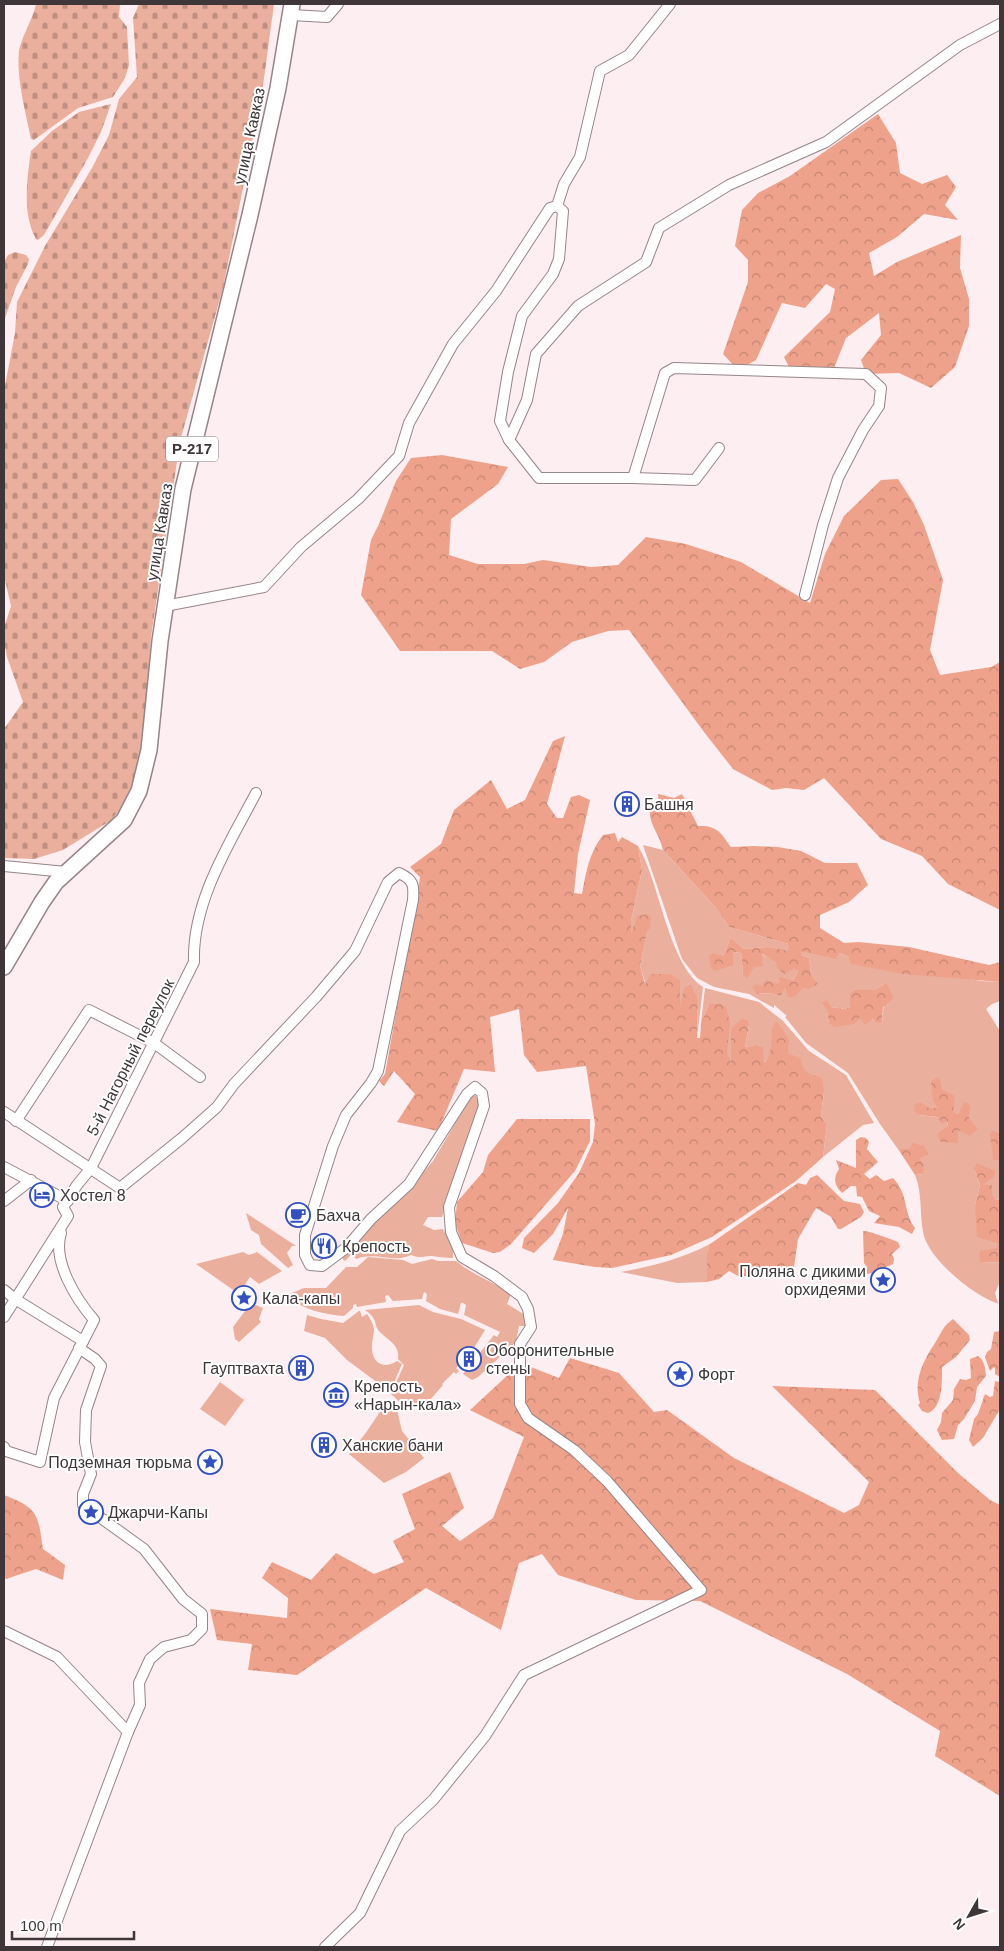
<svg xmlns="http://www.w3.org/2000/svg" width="1004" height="1951" font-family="Arial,sans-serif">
	<defs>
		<pattern id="forest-crowns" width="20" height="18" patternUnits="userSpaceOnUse" patternTransform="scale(1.25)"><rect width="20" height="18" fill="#efa28b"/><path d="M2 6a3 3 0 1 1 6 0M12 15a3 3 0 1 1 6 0" fill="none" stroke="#c38573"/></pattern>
		<pattern id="cemetery-stones" width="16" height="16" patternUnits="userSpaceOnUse" patternTransform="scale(1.25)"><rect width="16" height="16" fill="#eaaf9d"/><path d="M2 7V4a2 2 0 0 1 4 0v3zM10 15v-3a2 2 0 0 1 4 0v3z" fill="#bf8f81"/></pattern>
	</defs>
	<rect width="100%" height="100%" fill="#fdeef2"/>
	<g fill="#eaaf9d" fill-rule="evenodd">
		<path d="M643,845l20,5 53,58 13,19 59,17 2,8 -22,-5 -24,2 -13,-12 -8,19 -12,12 22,-16 8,1 2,22 18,-21 37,17 -5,10h-13l-3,4 -20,9 16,-1 12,-6 18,1 14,-5 -6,-9 -2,-16 -8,-3v-5l38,3 10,4 132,24 19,1v19l-8,3 -6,5 14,22v102l-6,-3 -1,30h7v39l-4,1 -15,-15 -7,-17 6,17 -5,20 25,39 -20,19 20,-1v20l-5,11 3,10 2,1c-24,-6 -69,-43 -76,-68 -5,-20 -1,-42 -9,-61l8,-1 -14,-25h-9v3l-20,-28 -32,-51 -42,-30 -21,-26 2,-1 -13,-11v3l-25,-14 -35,-7 -17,-9 -15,-19zM886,983l-4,39c-18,-7 -35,-2 -53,1l-2,-12 4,-4 14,2 5,-2v-12l4,-5h20zM941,1081l2,9 9,22 6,2 6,-11 7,7 -2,8 -11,12 -10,-4 -1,-6 -9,-3 -20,-2 3,-13 8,7 9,-1z"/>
		<path d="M638,846c22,36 30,118 65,141l-6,51 1,-37 -18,10 -34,-26 -6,-19 7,-35 -17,5 1,-15 11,-51z"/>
		<polygon points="705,988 759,1002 783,1021 809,1051 846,1075 874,1123 863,1125 823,1157 827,1125 821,1116 824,1092 788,1053 774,1025 770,1058 766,1063 755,1045 745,1047 749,1025 731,1029 731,1064 727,1059 726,1047 709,1004 701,1023"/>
		<path d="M472,1095l4,1 3,5 -2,14 -35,102h-14l-5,8 11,5 9,-1 10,19v10c-7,0 -14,-1 -21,-2 -10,0 -10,3 -21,-1 -18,9 -35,-4 -55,4l-4,-5 -7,7 -2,-1v-3l10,-11 6,4 2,-3 -5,-5 55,-56 22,-25z"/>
		<polygon points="246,1213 296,1246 292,1246 287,1253 293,1265 288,1268 261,1244 259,1235 251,1230"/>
		<path d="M710,1244l-3,8v30l-30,1 -56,-11c31,-6 61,-13 89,-28z"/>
		<polygon points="243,1252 249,1255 257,1252 282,1271 259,1284 250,1277 239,1294 196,1264"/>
		<path d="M368,1257l35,3 9,4 20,-5 6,2h18c17,14 36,20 55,33l-4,10 18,11 1,11h-7l-3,16 -38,35 -6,3 -9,-6 31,-39 3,2 3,-5 -36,-17 2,-10 -3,-2h-2l-3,11 -18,-5 -14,-8 1,-7 -3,-2 -2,7 -29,2 -5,-6 -3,1 1,6 -29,5 -1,-3 -3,1v3l-9,8c-22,-2 -39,-6 -56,-19l-1,-2 17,-7h22l20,-21h11z"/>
		<polygon points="251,1303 263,1308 259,1319 261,1322 239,1342 235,1339 233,1327"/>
		<path d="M419,1305l14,7 28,7 24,11 -13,21 -16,17 3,3 -3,3 -2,-2 -12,12 1,1 -22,25 -15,-11 -4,5 -11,-10 13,-29 -6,-6c2,-14 -9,-18 -17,-26 -9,-8 -1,-13 -16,-23z"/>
		<path d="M359,1311h1l2,6 5,-3c3,4 6,10 7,15 0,5 -2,11 -2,16 -1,18 11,25 25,16l5,3 -12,28 -43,-32 -22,-22 -21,-7 3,-16 14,4 22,4z"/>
		<polygon points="220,1382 244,1400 225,1426 200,1409"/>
		<polygon points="388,1400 397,1410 402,1431 424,1458 406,1472 384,1483 349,1454 365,1434"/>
	</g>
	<g fill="url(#forest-crowns)">
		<polygon points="878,114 896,143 900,173 922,184 947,175 956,187 945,205 958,220 924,214 897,237 869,253 874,276 897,262 961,235 960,268 969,299 969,326 955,367 931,388 899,373 866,374 861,360 881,335 879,313 846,338 832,373 791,371 784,357 830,312 835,289 826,284 805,308 782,303 756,360 738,370 723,354 748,282 748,260 735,246 742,210 758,193 790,176"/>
		<polygon points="442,455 508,467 498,484 451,519 449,555 478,564 524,564 543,560 591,567 618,565 646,537 686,544 741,562 810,603 825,554 844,516 881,480 898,479 913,502 924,525 943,580 930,650 940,675 991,667 1000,662 1000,910 948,884 922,856 881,839 824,778 804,790 786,788 772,790 733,769 704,732 629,630 608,631 572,642 544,662 520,669 492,651 400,651 361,595 371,540 379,524 396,481 411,458"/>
		<path d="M565,736l-18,68 10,14h6l8,-21 8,-2 11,5 -12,54 -4,39 8,1c4,-22 7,-41 21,-59l12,-2 3,9 4,-5 16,9 4,24 -11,51v13l6,-18 10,-2 4,4 -1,10 -3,4 -7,34 5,18 6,-10h19l10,6v27l4,-19 7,-3 7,16 -1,37h3l1,-15 8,-19h12l5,3 4,16 -3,30 4,10v-34l10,-10 6,1 2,5 -4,22 10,-2 8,2 1,14 2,1c8,-11 3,-27 9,-40l3,1 11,16 -1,14 13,6c1,14 8,15 21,19l2,14 -3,24 6,9 -4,32 -27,24 -84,56 -41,18 -59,13 -17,-1 -42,-7 10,-26 5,-26 -15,26 -19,19 -12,-5 2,-10 34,-35 21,-30 14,-31 2,-18 -9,-58 -49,6 -13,-17 -5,-46 -29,8 5,55 -31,-3 -26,62 -41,-9 18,-28 -21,-23 -10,15 -5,-5 6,-7 32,-177 3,-20 -10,-10 31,-23 13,-34 37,-30 16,29 18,-9 28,-59z"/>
		<path d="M658,794l16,4 8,-4 16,32c19,-1 23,7 33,21l23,-1 24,1 23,4 24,12h32l11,22 -19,17 -29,13v13l24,15 14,-1 51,5 80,18 11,-3v20l-97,-8 -52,-10 -2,-7 -10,-4 -3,6 -35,-8v4l8,3 2,16 7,10 -9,5 -6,-1 -9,9h-6l-3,-10 -4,8h-4l-4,-2 -16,1 -5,-7 4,-3 5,2 6,-6 10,4 3,-3 -2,-3 3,-1 12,4 5,-10 -5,-2 -9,5 -7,-6 -1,-6 -14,-8 1,12 -9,1 -7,12 -4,-4 -2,-22 -8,-1v13l-18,6 -4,-3 -2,-12 4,-3 10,3 8,-19 13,12 24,-2 21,4 -1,-7 -59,-17 -13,-19 -53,-58c-4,-18 -15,-25 -13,-43l9,-1z"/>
		<polygon points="886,983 894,998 883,1007 882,1022 877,1023 873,1019 865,1025 860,1018 854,1024 834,1027 829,1023 827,1011 822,1002 827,1000 831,1007 845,1009 850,1007 850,994 854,990 874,990"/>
		<polygon points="938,1077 941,1081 943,1090 955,1096 953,1112 958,1114 964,1102 969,1104 971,1110 969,1118 978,1129 970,1136 958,1130 958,1143 941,1142 937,1134 948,1126 947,1121 942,1124 938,1117 918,1115 914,1110 915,1104 921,1102 929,1108 938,1108 933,1101 931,1081"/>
		<polygon points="517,1119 590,1119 590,1141 575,1171 511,1244 500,1252 493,1253 462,1243 455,1223 457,1202 483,1172 488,1155"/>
		<polygon points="994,1130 1000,1133 1000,1160 993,1160 990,1134"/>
		<path d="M861,1137l5,1 3,4 -2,7 11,13 -14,12 6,5 6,-4 8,6 9,-3c16,17 10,34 22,50l-3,6 -13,-7 -25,-4 6,-7 -11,-5 -7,-14 -5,-1 -1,-10h-5l-9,7c-8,-8 -9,-15 -3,-24l-3,-9 20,8v-28z"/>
		<polygon points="913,1143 924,1146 928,1154 920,1159 924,1165 923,1174 915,1175 900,1152 900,1149 909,1149"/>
		<polygon points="977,1163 995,1171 994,1177 982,1185 992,1185 992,1195 996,1200 1000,1199 1000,1262 980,1263 979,1251 996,1248 999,1244 977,1237 975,1205 980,1185 974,1168"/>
		<polygon points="817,1175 844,1201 860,1204 864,1212 861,1217 841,1229 838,1229 831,1217 816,1208 798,1239 794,1267 740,1277 729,1271 719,1279 707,1282 707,1252 710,1244 798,1183 806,1185 810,1178"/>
		<path d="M863,1231c7,0 27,8 35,11l2,5 -8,7 2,5 -1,5 -21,9 -6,1 1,-7 -3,-4z"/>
		<path d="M953,1319l16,16 1,5 -14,17 -14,10c0,13 1,41 -14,46l-6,-2 -4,-6 2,-2c-7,-22 3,-42 15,-60 7,-11 7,-16 18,-24z"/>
		<polygon points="1000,1331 1000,1377 995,1374 995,1369 994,1367 990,1371 985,1357 987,1352 991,1349 994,1332"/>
		<path d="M978,1356c7,5 7,12 8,20l-9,11 -2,14 -11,18 -6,6 -4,14 -12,1 -5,-10 4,-8 1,-9 11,-13 1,-11 6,-10 6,1 5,-2 -1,-19z"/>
		<polygon points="570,1358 619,1373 654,1412 667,1410 734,1458 844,1513 859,1505 869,1482 772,1386 875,1390 958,1473 990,1500 1000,1505 1000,1796 935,1756 940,1731 847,1674 700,1601 636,1600 558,1575 542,1554 519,1563 501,1630 426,1588 297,1675 248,1670 252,1644 217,1640 210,1609 287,1618 288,1598 262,1578 272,1562 311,1580 336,1553 374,1574 404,1562 393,1541 415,1529 402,1494 450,1472 464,1508 442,1526 460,1541 493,1518 524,1437 470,1410 509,1374 528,1366 559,1378"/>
		<polygon points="995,1381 1000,1382 1000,1409 983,1438 973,1447 969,1440 974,1419 978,1414 985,1394 990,1397 993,1396"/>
		<path d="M4,1495c34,13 34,19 39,54l22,16 -2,15 -27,-11 -30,10 -2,-3z"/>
	</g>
	<g fill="url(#cemetery-stones)">
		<path d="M36,4h84l-1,13 8,10 2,38 -4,13 -12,19 -35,11 -44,32 -3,-1c-5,-26 -15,-61 -12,-88 2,-13 14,-32 17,-47z"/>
		<polygon points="139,4 274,4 262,93 223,288 180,441 151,637 143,741 135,781 125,804 110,821 63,850 34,859 4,858 4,729 23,702 7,657 4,641 4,628 11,606 4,576 4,391 15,333 17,302 45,246 92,168 109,135 119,99 137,77 133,18"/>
		<path d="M111,104l-10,28 -13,26 -44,77 -6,5 -2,-1c-14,-26 -9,-60 -5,-88l21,-20 27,-19z"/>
		<polygon points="15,252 26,255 29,259 28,264 16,287 4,321 4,262 8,255"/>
	</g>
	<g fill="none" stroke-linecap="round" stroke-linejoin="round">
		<defs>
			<g id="minor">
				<polyline points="291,15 327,17 338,4"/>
				<polyline points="557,206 564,184 580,157 600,71 629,55 670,4"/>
				<polyline points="509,440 539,478 633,478 695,480 719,448"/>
				<polyline points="633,478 665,373 674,368 866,374 881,388 879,406 863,430 838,478 823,525 805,595"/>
				<polyline points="165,606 264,587 301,547 358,499 399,456 409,423 453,344 496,291 550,208 557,206 563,211 559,259 553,274 522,316 508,372 500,421 509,440 527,400 536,354 578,306 646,262 659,228 729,185 826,142 960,45 1000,24"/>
				<polyline points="4,866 66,872"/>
				<path d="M4,1112l116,76 62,-50 35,-31 17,-23 82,-87 39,-46 33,-69 11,-9c15,7 15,12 14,27l-35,171 -7,12 -25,32 -13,31 -28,89v20l5,10 12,1 24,-18 25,-29 38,-35 58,-90 8,-7 7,6 2,13 -35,101 2,25 11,25 32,19 28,21 6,12 3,18 -11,17v60l8,14 46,32 33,31 94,109 -177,85 -39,61 -52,64 -33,31 -40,82 -35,34"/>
				<polyline points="16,1121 89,1010 154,1043 200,1077"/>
				<polyline points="4,1167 68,1201"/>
				<polyline points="4,1201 31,1180"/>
				<polyline points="4,1290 15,1299 83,1341"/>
				<path d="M4,1317l64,-101 -5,-9 14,-22 14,-17 103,-206c-2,-60 35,-118 62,-169"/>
				<path d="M4,1447l2,4 34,11 14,-64 40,-78c-18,-21 -42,-59 -33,-87"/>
				<polyline points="4,1631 57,1657 128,1732"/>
				<polyline points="47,1947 128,1732 140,1705 139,1683 150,1659 164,1647 191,1640 202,1629 202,1614 183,1599 144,1549 83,1505 83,1494 91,1474 85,1442 86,1410 101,1366 95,1359 79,1348"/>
			</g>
			<polyline id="highway" points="4,967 42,902 56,882 124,820 139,791 149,750 160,641 183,489 250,215 278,88 292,4"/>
		</defs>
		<use href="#minor" stroke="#968589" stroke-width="12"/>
		<use href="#highway" stroke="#968589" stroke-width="18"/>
		<use href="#minor" stroke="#fff" stroke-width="10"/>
		<use href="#highway" stroke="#fff" stroke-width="15"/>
	</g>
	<defs>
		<symbol id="building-ring" viewBox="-11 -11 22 22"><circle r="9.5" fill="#fff" stroke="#3250c1" stroke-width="1.5"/><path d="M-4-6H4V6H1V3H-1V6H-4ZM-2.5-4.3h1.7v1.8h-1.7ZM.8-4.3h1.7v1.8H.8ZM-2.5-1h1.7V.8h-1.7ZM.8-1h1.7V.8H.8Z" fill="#3250c1"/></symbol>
		<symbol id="hotel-ring" viewBox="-11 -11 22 22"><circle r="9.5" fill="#fff" stroke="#3250c1" stroke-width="1.5"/><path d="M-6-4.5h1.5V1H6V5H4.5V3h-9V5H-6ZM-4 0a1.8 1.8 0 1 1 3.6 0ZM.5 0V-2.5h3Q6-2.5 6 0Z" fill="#3250c1"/></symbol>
		<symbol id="cafe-ring" viewBox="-11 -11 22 22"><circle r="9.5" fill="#fff" stroke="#3250c1" stroke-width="1.5"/><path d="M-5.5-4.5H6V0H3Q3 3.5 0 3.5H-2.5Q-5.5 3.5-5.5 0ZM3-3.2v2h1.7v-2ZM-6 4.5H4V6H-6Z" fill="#3250c1"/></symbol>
		<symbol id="restaurant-ring" viewBox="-11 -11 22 22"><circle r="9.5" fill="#fff" stroke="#3250c1" stroke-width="1.5"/><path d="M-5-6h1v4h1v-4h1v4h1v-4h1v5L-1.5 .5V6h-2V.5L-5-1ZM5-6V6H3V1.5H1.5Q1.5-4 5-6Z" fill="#3250c1"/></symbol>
		<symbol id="sight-ring" viewBox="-11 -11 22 22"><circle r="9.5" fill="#fff" stroke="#3250c1" stroke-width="1.5"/><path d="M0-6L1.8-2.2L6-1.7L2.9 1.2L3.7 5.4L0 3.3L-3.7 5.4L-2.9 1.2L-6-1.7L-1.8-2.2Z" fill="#3250c1"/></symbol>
		<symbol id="museum-ring" viewBox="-11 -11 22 22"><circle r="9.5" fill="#fff" stroke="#3250c1" stroke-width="1.5"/><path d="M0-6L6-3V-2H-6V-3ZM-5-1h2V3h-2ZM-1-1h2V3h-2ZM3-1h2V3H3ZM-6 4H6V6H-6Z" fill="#3250c1"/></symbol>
	</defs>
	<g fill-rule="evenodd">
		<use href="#building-ring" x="613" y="790" width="28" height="28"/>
		<use href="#hotel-ring" x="28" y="1181" width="28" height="28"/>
		<use href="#cafe-ring" x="284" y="1201" width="28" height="28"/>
		<use href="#restaurant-ring" x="310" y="1232" width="28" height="28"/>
		<use href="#sight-ring" x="869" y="1266" width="28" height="28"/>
		<use href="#sight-ring" x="230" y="1284" width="28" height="28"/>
		<use href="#building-ring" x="455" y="1345" width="28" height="28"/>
		<use href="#building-ring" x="287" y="1354" width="28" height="28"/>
		<use href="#sight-ring" x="666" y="1360" width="28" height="28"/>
		<use href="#museum-ring" x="322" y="1381" width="28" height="28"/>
		<use href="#building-ring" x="310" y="1431" width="28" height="28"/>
		<use href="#sight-ring" x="196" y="1448" width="28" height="28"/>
		<use href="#sight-ring" x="77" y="1498" width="28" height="28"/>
	</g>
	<g text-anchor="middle" stroke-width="4" stroke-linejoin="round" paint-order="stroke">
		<rect fill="#fff" stroke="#787274" stroke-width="1" x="166" y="436.5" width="52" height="25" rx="4"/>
		<g font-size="15" font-weight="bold" fill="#3e3638">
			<text x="192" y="454">Р-217</text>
		</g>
		<g font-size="16" fill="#3e3638" stroke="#fff">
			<text transform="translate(249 136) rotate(-78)" y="6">улица Кавказ</text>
			<text transform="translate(159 532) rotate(-81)" y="6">улица Кавказ</text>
			<text transform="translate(130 1057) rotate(-63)" y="6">5-й Нагорный переулок</text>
		</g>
		<g font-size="16" fill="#3e3638" stroke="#fff" text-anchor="start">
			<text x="644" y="810">Башня</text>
			<text x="60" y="1201">Хостел 8</text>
			<text x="316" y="1221">Бахча</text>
			<text x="342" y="1252">Крепость</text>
			<text x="866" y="1277" text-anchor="end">Поляна с дикими<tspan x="866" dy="18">орхидеями</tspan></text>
			<text x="262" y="1304">Кала-капы</text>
			<text x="486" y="1356">Оборонительные<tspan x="486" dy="18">стены</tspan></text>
			<text x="284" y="1374" text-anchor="end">Гауптвахта</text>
			<text x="698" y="1380">Форт</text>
			<text x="354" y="1392">Крепость<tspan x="354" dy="18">«Нарын-кала»</tspan></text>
			<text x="342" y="1451">Ханские бани</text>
			<text x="192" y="1468" text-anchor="end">Подземная тюрьма</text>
			<text x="108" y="1518">Джарчи-Капы</text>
		</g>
	</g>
	<rect width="1004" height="1951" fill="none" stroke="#3e3638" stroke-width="10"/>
	<g transform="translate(969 1916) rotate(231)" stroke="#ffffff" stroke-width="4" paint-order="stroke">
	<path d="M0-4L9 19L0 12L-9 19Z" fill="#3e3638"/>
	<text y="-8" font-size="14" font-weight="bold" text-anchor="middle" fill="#3e3638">N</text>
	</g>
	<path d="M12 1931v8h122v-8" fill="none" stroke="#3e3638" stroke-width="2.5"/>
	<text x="20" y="1931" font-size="15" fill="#3e3638" stroke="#ffffff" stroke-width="4" paint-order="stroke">100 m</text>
</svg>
